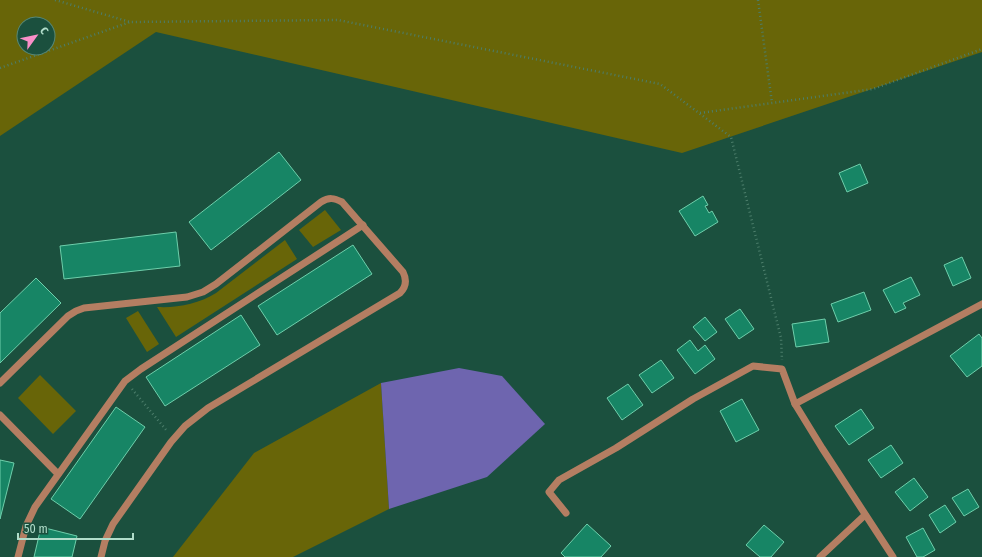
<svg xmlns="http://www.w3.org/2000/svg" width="982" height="557" font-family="'Fira Sans Condensed',sans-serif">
	<rect width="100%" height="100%" fill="#1b503e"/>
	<g fill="#686508" fill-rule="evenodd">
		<path d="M0,0h982v52l-300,101 -526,-121 -156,104zM24,24h24v24h-24z"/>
		<polygon points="325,210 341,230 313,247 299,230"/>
		<path d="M285,240l12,19 -121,78 -19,-30c21,1 41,-3 59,-14z"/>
		<polygon points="138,311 159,344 147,352 126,318"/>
		<polygon points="40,375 76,411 53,434 18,398"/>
		<polygon points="381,383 389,509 293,557 173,557 254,453"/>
	</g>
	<polygon fill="#6e65af" points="459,368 502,376 545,424 487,477 389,509 381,383"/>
	<g fill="#178565" stroke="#6ecfab">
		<polygon points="279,152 301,180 211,250 189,222"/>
		<polygon points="860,164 868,183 847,192 839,173"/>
		<polygon points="703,196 708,205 705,206 709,213 712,211 718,222 695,236 679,211"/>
		<polygon points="176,232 180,266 64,279 60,246"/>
		<polygon points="353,245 372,274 277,335 258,306"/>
		<polygon points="962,257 971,278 953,286 944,265"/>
		<polygon points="911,277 920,295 903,303 906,308 895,313 883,290"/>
		<polygon points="36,278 61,303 0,363 0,313"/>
		<polygon points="864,292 871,310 838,322 831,304"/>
		<polygon points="740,309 754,329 739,339 725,319"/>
		<polygon points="241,315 260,345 165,406 146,377"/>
		<polygon points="705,317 717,332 705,341 693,327"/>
		<polygon points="825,319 829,342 796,347 792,324"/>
		<polygon points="979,334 982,338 982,366 967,377 950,356"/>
		<polygon points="690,340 698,351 705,345 715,359 695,374 677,350"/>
		<polygon points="661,360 674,378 652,393 639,375"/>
		<polygon points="628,384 643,405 622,420 607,398"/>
		<polygon points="742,399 759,430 736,442 720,411"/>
		<polygon points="116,407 145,427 80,519 51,499"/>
		<polygon points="861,409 874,428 849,445 835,426"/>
		<polygon points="891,445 903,463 881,478 868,460"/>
		<polygon points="0,460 14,463 0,519"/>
		<polygon points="914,478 928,497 910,511 895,492"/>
		<polygon points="968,489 979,507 964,516 952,498"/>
		<polygon points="945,505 956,522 940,533 929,515"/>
		<polygon points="587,524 611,546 601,557 565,557 561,553"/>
		<polygon points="764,525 784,542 771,557 760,557 746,545"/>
		<polygon points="41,527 77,536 72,557 34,557"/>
		<polygon points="923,528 935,550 923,557 917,557 906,537"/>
	</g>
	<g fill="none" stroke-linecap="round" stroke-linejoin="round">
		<g stroke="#4c7e6b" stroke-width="2.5" stroke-dasharray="1 3" stroke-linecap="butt">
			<polyline points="55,0 130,22 338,20 660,84 731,137 781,338 782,360"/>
			<polyline points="758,0 772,103"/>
			<polyline points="0,68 130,22"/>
			<polyline points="700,113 873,89 982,49"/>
			<polyline points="132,389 167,431"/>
		</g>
		<g stroke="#b47e62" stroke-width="7">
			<path d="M0,383l68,-67 8,-5 8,-3 103,-11 16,-5 13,-8 105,-82c8,-5 13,-4 21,0l61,70c4,8 3,15 -3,21l-192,115 -23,18 -14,16 -58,82 -8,17 -4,16"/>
			<polyline points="0,415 58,474"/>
			<polyline points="566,513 549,492 559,480 616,448 693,399 753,366 782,369 795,404"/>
			<polyline points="18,557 26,526 35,507 125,381 141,369 363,225"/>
			<polyline points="820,557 865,515"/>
			<polyline points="893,557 822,448 795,404 982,304"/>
		</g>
	</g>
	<g transform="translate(36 36) rotate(57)"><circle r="19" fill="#1b503e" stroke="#578876"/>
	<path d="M0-3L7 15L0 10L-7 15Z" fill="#f98fc8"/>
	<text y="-6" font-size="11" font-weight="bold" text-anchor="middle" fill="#b1ddca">С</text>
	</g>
	<path d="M18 533v6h115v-6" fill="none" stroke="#b1ddca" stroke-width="2"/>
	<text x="24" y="533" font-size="12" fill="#b1ddca" stroke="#1b503e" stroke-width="3" paint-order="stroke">50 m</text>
</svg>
